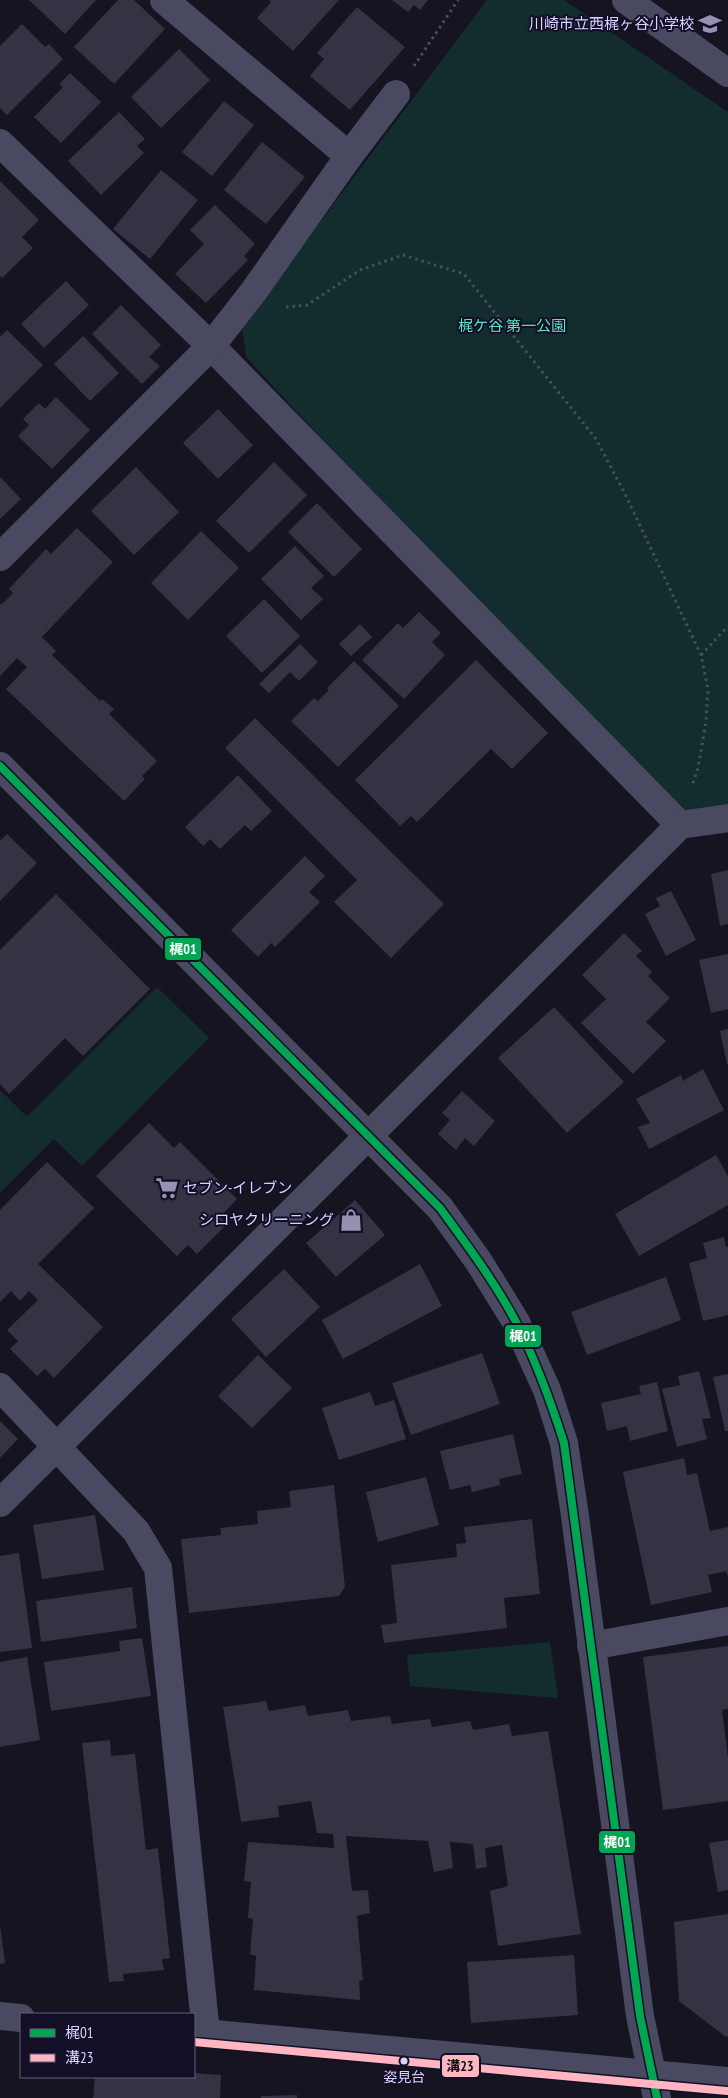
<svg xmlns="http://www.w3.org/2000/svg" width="728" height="2098" font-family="'PT Sans Narrow','Noto Sans JP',sans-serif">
	<rect width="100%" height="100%" fill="#161421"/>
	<g fill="#132c2d">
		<polygon points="487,0 564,0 728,112 728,814 680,825 246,357 242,326"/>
		<polygon points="157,987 209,1038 82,1166 54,1139 0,1193 0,1090 27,1117"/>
		<polygon points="550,1642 558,1698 410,1686 407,1655"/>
	</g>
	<g fill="#343243">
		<polygon points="29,0 96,0 65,34"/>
		<polygon points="118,0 134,0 165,29 114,84 74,47"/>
		<polygon points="269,0 339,0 293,51 257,18 271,2"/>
		<polygon points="392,0 428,0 420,10 414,5 408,12"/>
		<polygon points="357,7 405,47 350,110 310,76 324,59 317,53"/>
		<polygon points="22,24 45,47 49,44 63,59 7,115 0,108 0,46"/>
		<polygon points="179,49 210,80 161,128 131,97"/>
		<polygon points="70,73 101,102 61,143 34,117 63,87 59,84"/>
		<polygon points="224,101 254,125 212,176 182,152"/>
		<polygon points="119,112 145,139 137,146 144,153 101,195 68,161"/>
		<polygon points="262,142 305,177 266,224 224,190"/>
		<polygon points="161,170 198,200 150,259 113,229"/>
		<polygon points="0,181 39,220 22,237 33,248 2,278 0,276"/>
		<polygon points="215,205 255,244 244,256 248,260 206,303 175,274 204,244 190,230"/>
		<polygon points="66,281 89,305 44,348 21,324"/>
		<polygon points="121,305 161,345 149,357 160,366 142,384 92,334"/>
		<polygon points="7,330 43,365 0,408 0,337"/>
		<polygon points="83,336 119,373 90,401 54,364"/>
		<polygon points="56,397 90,430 52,469 18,436 29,425 23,419 39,403 45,409"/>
		<polygon points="218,409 253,445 218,479 183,443"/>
		<polygon points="274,462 307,495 249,553 216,521"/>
		<polygon points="136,467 179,512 134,555 91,511"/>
		<polygon points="0,477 21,499 0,519"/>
		<polygon points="317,503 362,549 334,577 288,532"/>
		<polygon points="77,528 113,562 42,637 56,651 52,655 100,701 102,699 114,709 109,714 157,761 142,776 145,779 124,801 6,689 27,667 17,658 0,676 0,603 1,605 13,593 9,589 46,549 51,554"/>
		<polygon points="201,531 239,568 188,620 151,583"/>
		<polygon points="295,546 324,576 311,588 323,599 301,620 261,579"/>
		<polygon points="264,599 300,636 262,673 226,636"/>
		<polygon points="419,612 441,633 432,642 445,655 404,699 362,660 398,623 403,628"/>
		<polygon points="360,624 372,637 351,656 339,644"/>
		<polygon points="300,644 318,662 299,681 290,672 269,693 259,684"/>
		<polygon points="476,660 548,733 512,769 491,749 417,822 411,816 400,826 355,780"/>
		<polygon points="354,661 399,706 338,767 291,721 314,698 318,701 329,690 327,688"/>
		<polygon points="255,718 444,904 391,958 334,902 357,880 225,748"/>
		<polygon points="238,775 272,811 251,831 245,825 220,849 210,839 203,846 185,827"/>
		<polygon points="7,834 37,863 0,901 0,841"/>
		<polygon points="305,856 325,876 309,892 320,902 275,947 271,943 258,957 231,930"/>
		<polygon points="728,870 728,924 720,926 711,874"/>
		<polygon points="671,891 696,940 666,956 645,914 660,906 656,898"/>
		<polygon points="56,894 150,989 83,1056 65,1038 9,1094 0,1084 0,950"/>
		<polygon points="624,933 642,951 636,956 652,972 648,976 670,998 646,1022 666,1041 633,1074 581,1023 606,999 582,975"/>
		<polygon points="728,954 728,1009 711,1013 699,960"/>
		<polygon points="554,1007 624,1082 567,1133 498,1058"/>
		<polygon points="728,1029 728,1064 727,1064 720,1031"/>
		<polygon points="703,1069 724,1110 649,1149 638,1127 650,1123 636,1099 681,1075 683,1081"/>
		<polygon points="462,1091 495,1121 474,1146 465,1138 456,1150 438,1134 450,1120 442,1113"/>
		<polygon points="149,1123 174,1148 180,1142 237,1199 220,1217 227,1224 197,1254 188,1245 177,1256 96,1176"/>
		<polygon points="716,1155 728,1176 728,1205 639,1256 615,1214"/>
		<polygon points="47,1162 94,1208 38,1264 103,1327 54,1378 45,1369 37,1376 10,1349 18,1341 7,1330 38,1300 29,1291 20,1301 11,1291 0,1302 0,1210"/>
		<polygon points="355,1200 385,1235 336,1277 306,1243"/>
		<polygon points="724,1237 726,1247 728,1247 728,1315 703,1321 689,1263 707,1258 703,1243"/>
		<polygon points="420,1264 442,1306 343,1359 322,1320"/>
		<polygon points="284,1269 320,1307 266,1357 231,1319"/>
		<polygon points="666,1277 681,1320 587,1355 571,1312"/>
		<polygon points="482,1353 500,1404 411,1435 392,1383"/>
		<polygon points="258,1355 292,1388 252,1428 218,1396"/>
		<polygon points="699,1371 711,1418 702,1419 707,1439 677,1447 662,1389 680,1385 678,1376"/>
		<polygon points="728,1374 728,1431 725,1431 713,1377"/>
		<polygon points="657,1382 668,1431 630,1441 627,1426 607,1431 601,1403 641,1394 639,1386"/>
		<polygon points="370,1392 375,1406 394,1400 406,1439 339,1460 322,1408"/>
		<polygon points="0,1421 18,1439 0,1458"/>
		<polygon points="513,1434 522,1474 499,1479 500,1485 472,1492 470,1485 450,1490 440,1451"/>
		<polygon points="684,1458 687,1475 697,1473 710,1531 728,1527 728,1577 726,1571 708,1575 712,1592 651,1605 623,1472"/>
		<polygon points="426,1477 439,1525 378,1542 366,1492"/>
		<polygon points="334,1485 345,1587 339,1596 189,1613 181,1539 221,1535 220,1528 258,1524 257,1511 291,1507 289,1491"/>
		<polygon points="95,1515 104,1570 42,1579 33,1525"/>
		<polygon points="532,1519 540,1594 504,1598 507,1628 384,1643 381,1625 397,1623 391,1565 457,1557 456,1544 466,1543 464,1527"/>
		<polygon points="19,1553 32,1648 0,1652 0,1556"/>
		<polygon points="132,1587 137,1628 41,1642 36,1601"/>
		<polygon points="142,1638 151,1696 51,1711 44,1662 120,1651 119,1641"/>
		<polygon points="728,1646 728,1709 722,1710 728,1758 728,1801 663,1810 643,1657"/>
		<polygon points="27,1657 40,1740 0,1747 0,1662"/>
		<polygon points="266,1701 269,1711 305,1705 308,1716 348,1710 351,1721 390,1716 392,1724 430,1719 432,1727 470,1721 473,1730 509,1724 512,1736 548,1731 581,1934 498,1946 490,1891 508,1886 502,1845 485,1848 487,1867 476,1869 473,1844 450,1842 453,1868 434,1872 428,1841 346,1836 352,1891 368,1890 370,1913 357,1916 363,1980 359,1981 360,2000 254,1990 256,1956 250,1954 253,1919 248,1918 251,1882 244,1881 248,1842 334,1848 333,1834 317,1833 311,1801 278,1806 279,1817 241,1822 223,1707"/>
		<polygon points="110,1740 111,1756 135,1754 146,1850 158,1848 170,1958 162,1959 164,1970 123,1974 124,1981 109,1982 82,1743"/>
		<polygon points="728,1840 728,1890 718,1892 709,1843"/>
		<polygon points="728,1914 728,2036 726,2037 679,2001 674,1922"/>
		<polygon points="0,1925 5,1963 0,1964"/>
		<polygon points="574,1955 578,2015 471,2023 467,1962"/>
		<polygon points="194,2073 221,2075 220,2098 93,2098 95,2077 194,2077"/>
		<polygon points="297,2095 297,2098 261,2098 261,2096"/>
	</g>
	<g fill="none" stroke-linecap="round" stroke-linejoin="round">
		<g stroke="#44505f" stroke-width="3" stroke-dasharray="2.5 4" stroke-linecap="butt">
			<polyline points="414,66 458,0"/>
			<polyline points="286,307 307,305 360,270 403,255 464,274 596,439 627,498 701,655 708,689 706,722 698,768 692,786"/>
			<polyline points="701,655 728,626"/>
		</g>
		<g stroke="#4a4962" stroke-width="28">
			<polyline points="164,0 349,156"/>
			<polyline points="626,0 728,73"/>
			<polyline points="0,143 211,346 680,825"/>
			<polyline points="0,557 211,346 254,291 349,156 396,94"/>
			<polyline points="0,1387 136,1531 158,1568 206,2033"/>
			<polyline points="0,1503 680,825 728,818"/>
			<polyline points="591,1646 728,1621"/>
		</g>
		<g stroke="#4a4962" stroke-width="28">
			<polyline points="0,766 440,1208 479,1262 516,1322 547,1390 564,1443 575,1516 640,2016 657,2098"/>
			<polyline points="0,2016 21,2018"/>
			<polyline points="194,2032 728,2081"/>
		</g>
		<defs>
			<path id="bus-1" d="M0,766l440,442c27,37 55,74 76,114 20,39 35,80 48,121l76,573 17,82"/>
			<polyline id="bus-2" points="194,2042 727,2091"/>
		</defs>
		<use href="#bus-1" stroke="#130f26" stroke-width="11"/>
		<use href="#bus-2" stroke="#130f26" stroke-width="11"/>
		<use href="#bus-1" stroke="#00a651" stroke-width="8"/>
		<use href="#bus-2" stroke="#ffb6c1" stroke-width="8"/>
	</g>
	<defs>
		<symbol id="school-bare" viewBox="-9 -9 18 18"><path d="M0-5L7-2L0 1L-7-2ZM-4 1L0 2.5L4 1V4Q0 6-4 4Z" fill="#9591b1" stroke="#130f26" stroke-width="2.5" paint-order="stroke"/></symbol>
		<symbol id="supermarket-bare" viewBox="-9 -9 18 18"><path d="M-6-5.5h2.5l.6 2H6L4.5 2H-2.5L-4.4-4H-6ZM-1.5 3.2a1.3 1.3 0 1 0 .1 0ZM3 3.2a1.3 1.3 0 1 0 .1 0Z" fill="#9591b1" stroke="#130f26" stroke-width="2.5" paint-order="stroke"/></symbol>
		<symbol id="shop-bare" viewBox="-9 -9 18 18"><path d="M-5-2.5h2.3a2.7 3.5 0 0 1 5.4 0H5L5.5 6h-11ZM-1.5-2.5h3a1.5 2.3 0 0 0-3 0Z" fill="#9591b1" stroke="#130f26" stroke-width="2.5" paint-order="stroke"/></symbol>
	</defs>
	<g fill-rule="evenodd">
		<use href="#school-bare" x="694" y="8" width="32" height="32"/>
		<use href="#supermarket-bare" x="151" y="1172" width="32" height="32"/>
		<use href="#shop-bare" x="335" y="1204" width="32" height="32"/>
	</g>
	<circle fill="#d9d4ff" stroke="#130f26" stroke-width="2" cx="404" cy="2061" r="4.5"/>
	<g text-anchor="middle" stroke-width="4" stroke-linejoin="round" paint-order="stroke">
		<g font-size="14" fill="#d9d4ff" stroke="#130f26">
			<text x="404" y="2082">姿見台</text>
		</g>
		<g font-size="15" fill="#d9d4ff" stroke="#130f26" text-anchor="end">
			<text x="694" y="29">川崎市立西梶ヶ谷小学校</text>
			<text x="183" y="1193" text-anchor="start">セブン-イレブン</text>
			<text x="334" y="1225">シロヤクリーニング</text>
		</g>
		<g font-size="15" fill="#5fe0c0" stroke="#130f26">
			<text x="512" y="331">梶ケ谷 第一公園</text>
		</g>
	</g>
	<g stroke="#130f26" stroke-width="2">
		<rect x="164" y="937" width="38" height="24" rx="5" fill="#00a651"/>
		<rect x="504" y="1324" width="38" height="24" rx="5" fill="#00a651"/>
		<rect x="598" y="1830" width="38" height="24" rx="5" fill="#00a651"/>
		<rect x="441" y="2054" width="39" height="24" rx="5" fill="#ffb6c1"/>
	</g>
	<g font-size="14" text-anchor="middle" font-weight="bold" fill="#fff">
		<text x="183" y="954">梶01</text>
		<text x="523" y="1341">梶01</text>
		<text x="617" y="1847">梶01</text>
	</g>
	<g font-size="14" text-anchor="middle" font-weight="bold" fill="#111">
		<text x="460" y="2071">溝23</text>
	</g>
	<rect x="20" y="2013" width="175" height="65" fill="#130f26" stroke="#625e7d"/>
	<rect x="30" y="2029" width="25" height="8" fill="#00a651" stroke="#625e7d"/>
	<text x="65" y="2038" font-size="15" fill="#d9d4ff">梶01</text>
	<rect x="30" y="2054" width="25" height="8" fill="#ffb6c1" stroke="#625e7d"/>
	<text x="65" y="2063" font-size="15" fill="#d9d4ff">溝23</text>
</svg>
